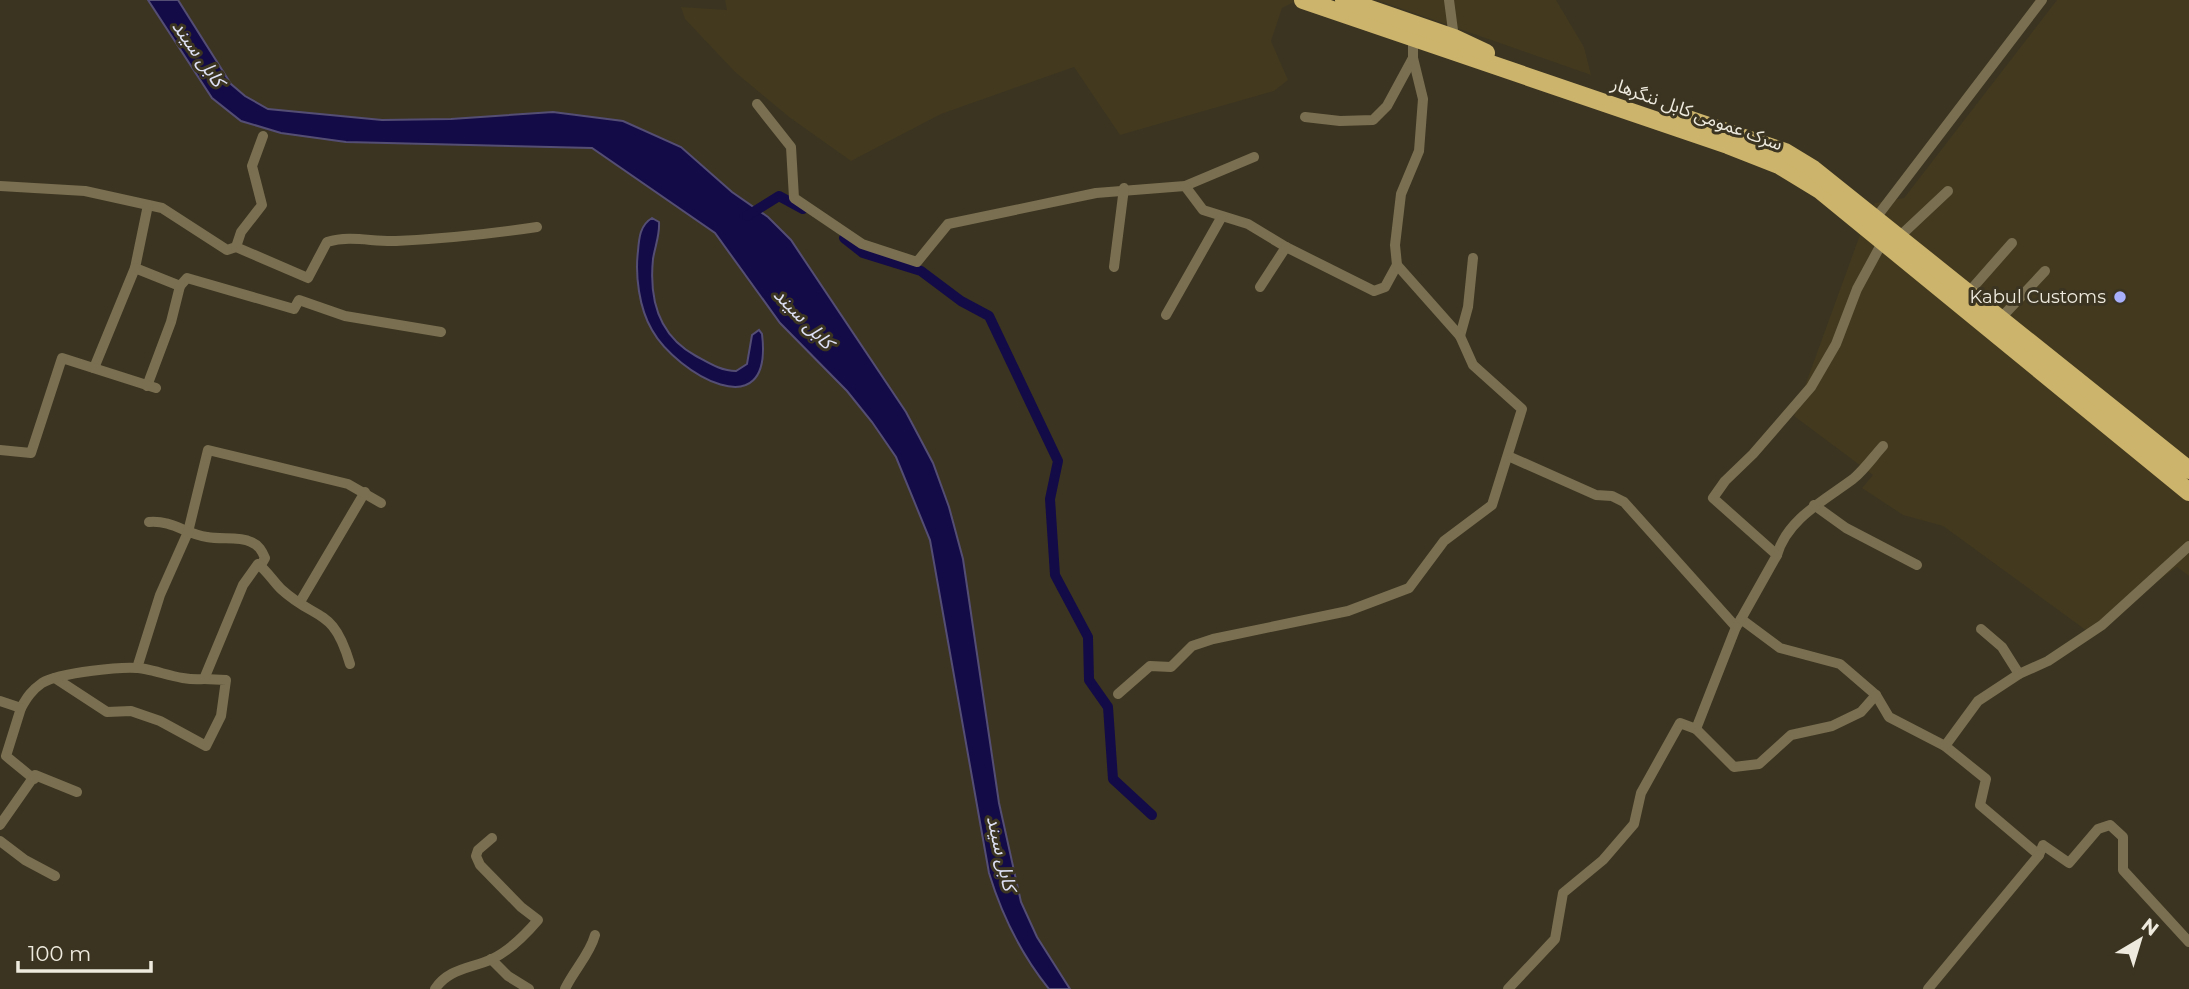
<svg xmlns="http://www.w3.org/2000/svg" width="2189" height="989" font-family="Montserrat,'Noto Sans Arabic',sans-serif">
	<rect width="100%" height="100%" fill="#3b3421"/>
	<g fill="#42391f">
		<polygon points="725,0 1298,0 1282,8 1271,41 1288,80 1274,91 1120,135 1074,67 941,114 851,161 789,117 735,72 685,19 681,7 727,10"/>
		<polygon points="1377,0 1556,0 1584,47 1591,75"/>
		<polygon points="2057,0 2189,0 2189,576 2177,567 2087,631 1943,526 1903,515 1862,488 1873,475 1794,416 1865,221 1875,203 1904,198"/>
	</g>
	<g fill="#130b47" stroke="#554e74" stroke-width="2">
		<path d="M148,0h30l53,84 14,12 23,13 114,11 69,-1 102,-7 70,9 58,26 51,45 36,25 23,23 115,172 27,51 16,44 14,52 36,244 22,99 16,35 33,52h-21c-28,-35 -47,-73 -60,-116l-59,-333 -34,-83 -24,-35 -25,-31 -67,-68 -65,-90 -123,-85 -246,-6 -65,-9 -40,-12 -29,-23z"/>
		<path d="M652,218l7,4c1,13 -4,24 -6,37 -4,40 6,77 43,97 13,7 25,15 40,15l11,-7 5,-29 7,-5 3,4c12,97 -86,39 -110,-4 -13,-22 -17,-55 -14,-79 1,-13 2,-26 14,-33z"/>
	</g>
	<g fill="none" stroke-linecap="round" stroke-linejoin="round">
		<g stroke="#130b47" stroke-width="10">
			<polyline points="747,216 779,196 803,209"/>
			<polyline points="844,238 863,253 921,271 961,301 989,316 1058,461 1050,499 1055,575 1088,637 1089,680 1108,707 1113,779 1152,815"/>
		</g>
		<g stroke="#7a6f51" stroke-width="10">
			<polyline points="1449,0 1454,38"/>
			<polyline points="757,104 791,147 794,198 862,244 917,262 948,224 1096,193 1185,186 1254,157"/>
			<polyline points="1305,117 1340,121 1373,120 1387,106 1413,58"/>
			<path d="M0,186l85,5 77,17 65,42 9,-3 72,31 19,-36c24,-7 45,0 69,-1 47,-2 94,-7 141,-14"/>
			<polyline points="1185,186 1203,210 1248,224 1286,247 1374,291 1385,287 1397,265"/>
			<polyline points="148,205 135,268 180,286 187,278 294,309 299,300 345,316 441,332"/>
			<polyline points="1872,223 2042,0"/>
			<polyline points="1899,237 1948,191"/>
			<polyline points="236,247 241,232 262,205 252,166 263,136"/>
			<polyline points="1114,267 1124,188"/>
			<polyline points="1260,287 1286,247"/>
			<polyline points="1968,293 2012,243"/>
			<polyline points="1166,315 1221,218"/>
			<polyline points="2000,319 2045,271"/>
			<polyline points="1460,336 1468,307 1473,258"/>
			<polyline points="94,368 135,268"/>
			<polyline points="147,386 171,322 180,286"/>
			<polyline points="0,450 31,453 62,358 156,388"/>
			<polyline points="1508,456 1596,495 1612,496 1624,502 1736,627 1741,619 1780,648 1840,664 1876,695 1889,717 1945,746 1986,779 1980,805 2039,855 2043,845 2069,863 2098,829 2110,825 2123,837 2123,870 2189,942"/>
			<polyline points="1814,505 1846,528 1917,565"/>
			<path d="M149,522c23,-2 37,12 58,15 14,3 31,-1 44,5 8,3 11,9 14,16l-4,7"/>
			<path d="M1777,555c10,-36 48,-55 76,-76 11,-9 20,-22 30,-33"/>
			<polyline points="300,602 365,492"/>
			<polyline points="1741,619 1777,555 1713,498 1725,481 1753,454 1811,387 1836,344 1857,289 1883,241"/>
			<polyline points="1981,629 2002,647 2019,674"/>
			<polyline points="137,668 160,595 188,532 208,450 348,484 381,503"/>
			<polyline points="55,678 107,712 131,711 160,721 206,746 221,716 226,680 204,679"/>
			<polyline points="1118,694 1150,666 1171,667 1192,646 1213,639 1348,611 1409,588 1444,541 1492,505 1522,409 1473,365 1460,336 1397,265 1395,245 1401,194 1419,151 1423,99 1413,58 1413,38"/>
			<path d="M0,701l21,7c6,-11 11,-18 21,-25 16,-10 84,-18 103,-14 20,4 38,12 59,10l39,-94 15,-21c9,7 15,17 23,25 36,33 52,17 69,75"/>
			<polyline points="21,708 6,756 34,779"/>
			<polyline points="1696,729 1734,767 1759,764 1791,735 1832,726 1861,712 1876,695"/>
			<polyline points="1945,746 1978,701 2019,674 2048,661 2102,625 2189,546"/>
			<polyline points="0,825 35,775 77,792"/>
			<polyline points="0,841 25,860 55,876"/>
			<polyline points="491,959 508,976 529,989"/>
			<path d="M435,989c14,-21 35,-20 57,-30 17,-8 34,-25 46,-39l-17,-13 -41,-42 -4,-9 2,-6 14,-12"/>
			<path d="M565,989c9,-19 25,-35 30,-54"/>
			<polyline points="1508,989 1555,939 1563,893 1603,860 1634,824 1641,793 1680,723 1696,729 1736,627"/>
			<polyline points="1928,989 2039,855"/>
		</g>
		<g stroke="#cdb46c" stroke-width="18">
			<polyline points="1303,0 1728,145 1779,165 1820,190 2189,492"/>
			<polyline points="1344,0 1454,38 1486,53"/>
			<polyline points="1685,118 1785,152 1813,169 2189,470"/>
		</g>
	</g>
	<circle fill="#a8b0fc" stroke="#3b3421" stroke-width="2.5" cx="2120" cy="297" r="7"/>
	<g text-anchor="middle" stroke-width="6" stroke-linejoin="round" paint-order="stroke">
		<g font-size="18" fill="#eeeade" stroke="#3b3421">
			<text transform="translate(1697 114) rotate(20)" y="6">سرک عمومی کابل ننگرهار</text>
		</g>
		<g font-size="18" fill="#eeeade" stroke="#3b3421" text-anchor="end">
			<text x="2106" y="303">Kabul Customs</text>
		</g>
		<g font-size="19" font-style="italic" fill="#dee1f5" stroke="#3b3421">
			<text transform="translate(199 53) rotate(55)" y="7">کابل سيند</text>
			<text transform="translate(804 318) rotate(46)" y="7">کابل سيند</text>
			<text transform="translate(1002 853) rotate(77)" y="7">کابل سيند</text>
		</g>
	</g>
	<g transform="translate(2140 940) rotate(38)" stroke="#3b3421" stroke-width="5" paint-order="stroke">
	<path d="M0-5L12 26L0 18L-12 26Z" fill="#eeeade"/>
	<text y="-10" font-size="19" font-weight="bold" text-anchor="middle" fill="#eeeade">N</text>
	</g>
	<path d="M18 961v10h133v-10" fill="none" stroke="#eeeade" stroke-width="3.5"/>
	<text x="28" y="961" font-size="21" fill="#eeeade" stroke="#3b3421" stroke-width="5" paint-order="stroke">100 m</text>
</svg>
